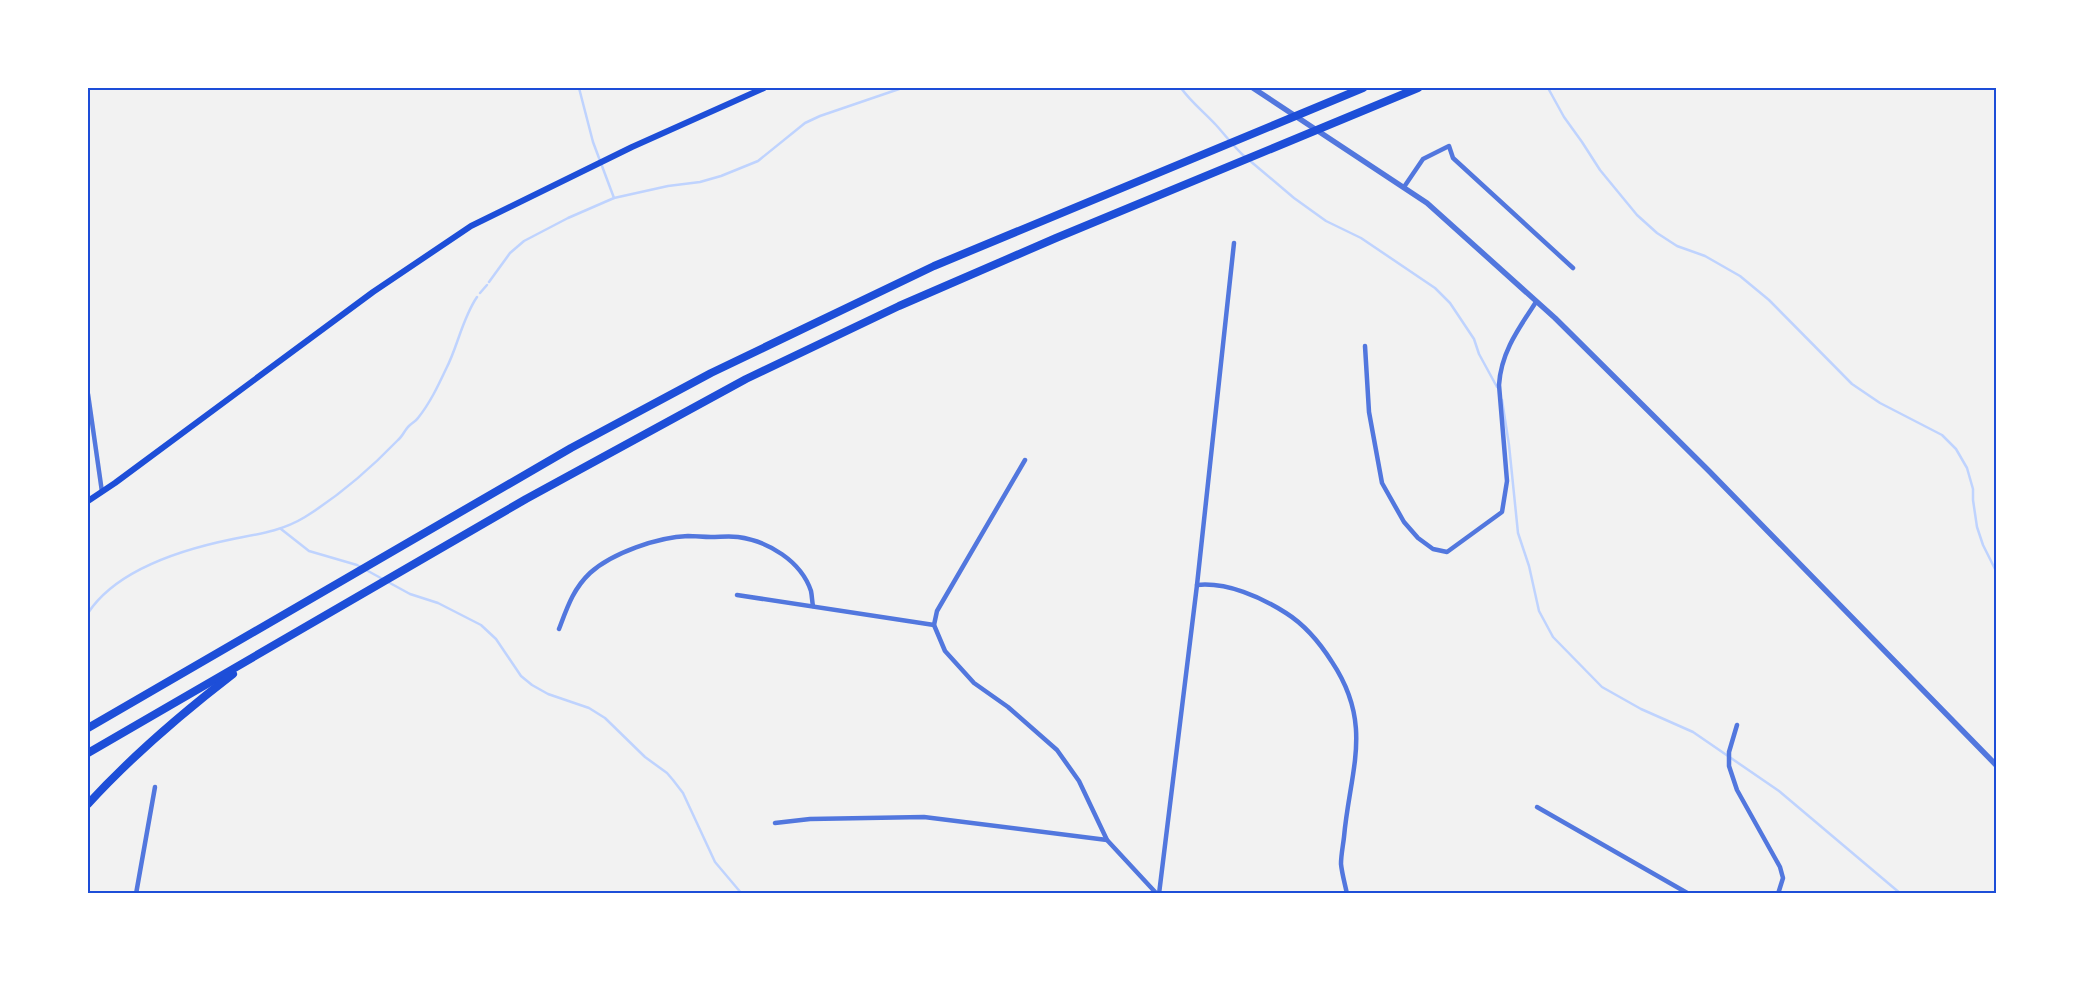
<svg xmlns="http://www.w3.org/2000/svg" width="2084" height="981" font-family="'Playfair Display',serif">
	<rect width="100%" height="100%" fill="#f2f2f2"/>
	<g fill="none" stroke-linecap="round" stroke-linejoin="round">
		<g stroke="#bfd3fe" stroke-width="2.5">
			<polyline points="579,88 593,142 614,198"/>
			<path d="M1181,88c10,14 23,24 35,37 10,11 18,22 29,32"/>
			<polyline points="1548,88 1564,117 1582,142 1600,170 1637,215 1657,233 1677,246 1705,256 1740,276 1769,300 1852,384 1880,403 1942,435 1956,449 1967,468 1973,489 1973,500 1977,527 1983,545 1996,571"/>
			<polyline points="1249,160 1294,198 1326,221 1361,238 1435,288 1450,303 1474,339 1479,354 1497,387"/>
			<polyline points="489,282 510,253 524,241 568,218 614,198 668,186 700,182 721,176 758,161 805,123 820,116 902,88"/>
			<polyline points="480,293 487,285"/>
			<polyline points="1502,400 1509,445 1518,533 1529,566 1539,611 1553,637 1602,687 1641,709 1693,732 1779,791 1901,894"/>
			<polyline points="281,529 309,551 357,565 410,594 438,603 481,625 496,639 521,676 532,685 548,694 589,708 605,718 645,757 667,773 673,780 683,793 715,862 742,894"/>
			<path d="M88,613c29,-44 96,-64 145,-74 26,-5 49,-8 72,-22 32,-20 67,-50 93,-77 5,-4 7,-11 12,-15 2,-2 6,-4 8,-7 12,-15 20,-32 28,-49 12,-23 16,-50 31,-72"/>
		</g>
		<g stroke="#5277de" stroke-width="4.5">
			<polyline points="1404,187 1423,159 1449,146 1453,158 1573,268"/>
			<path d="M1365,346l4,66 13,71 22,39 14,16 15,11 14,3 55,-40 5,-31 -8,-96c2,-33 20,-57 37,-83"/>
			<polyline points="88,394 102,492"/>
			<polyline points="1025,460 937,611 934,625 945,651 974,683 1008,707 1057,750 1079,781 1107,840 1157,894"/>
			<path d="M1197,585c30,-3 64,12 89,28 19,12 34,30 46,49 42,63 18,108 12,175 -1,9 -3,18 -3,27 1,10 4,20 6,30"/>
			<polyline points="737,595 934,625"/>
			<path d="M559,629c8,-21 14,-40 31,-56 22,-20 68,-36 98,-37 8,0 15,1 23,1 9,0 18,-1 27,0 30,4 63,24 73,54 1,5 1,10 2,15"/>
			<polyline points="1737,725 1729,752 1729,766 1737,790 1780,867 1783,878 1778,894"/>
			<polyline points="1537,807 1689,894"/>
			<polyline points="775,823 810,819 924,817 1107,840"/>
			<polyline points="136,894 155,787"/>
			<polyline points="1159,894 1197,585 1234,243"/>
		</g>
		<polyline stroke="#5277de" stroke-width="5.5" points="1253,88 1427,203 1555,318 1709,471 1996,765"/>
		<polyline stroke="#1d4ed8" stroke-width="6" points="88,501 115,483 373,292 471,226 632,147 764,88"/>
		<g stroke="#1d4ed8" stroke-width="8">
			<polyline points="88,728 571,448 711,373 934,266 1363,88"/>
			<polyline points="88,753 526,499 746,379 899,306 1056,238 1418,88"/>
			<path d="M88,804c44,-48 93,-90 145,-130"/>
		</g>
	</g>
	<rect width="2084" height="981" fill="none" stroke="#ffffff" stroke-width="178"/>
	<rect x="89" y="89" width="1906" height="803" fill="none" stroke="#1d4ed8" stroke-width="2"/>
</svg>
